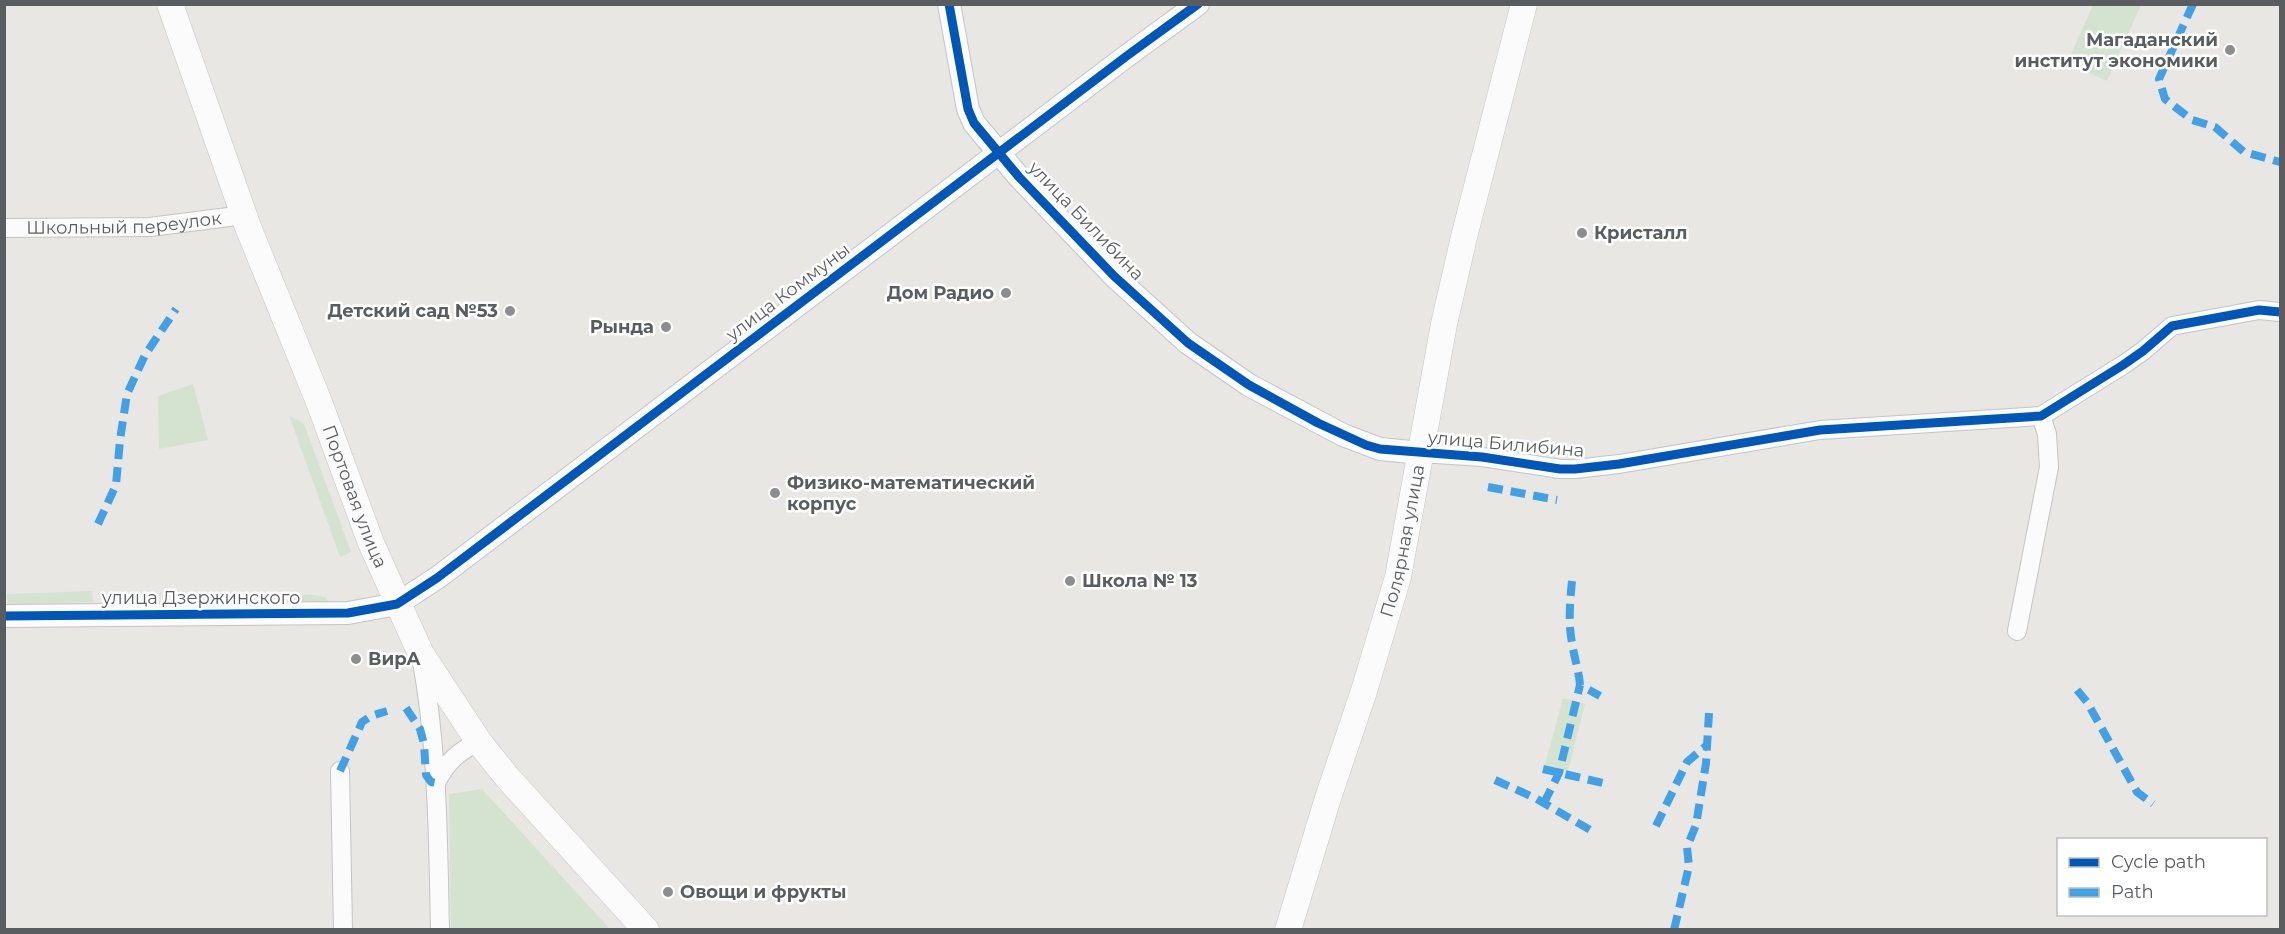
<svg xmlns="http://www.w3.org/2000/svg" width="2285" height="934" font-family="Montserrat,sans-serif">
	<rect width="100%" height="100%" fill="#e9e7e3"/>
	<g fill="#d4e3d0">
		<polygon points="2093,5 2141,5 2107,81 2067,63"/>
		<polygon points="193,384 208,440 159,449 158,396"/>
		<polygon points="289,415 304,424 351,552 340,557"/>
		<polygon points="92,591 93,602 8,605 7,594"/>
		<polygon points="292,594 314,595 327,598 329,605 296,606 290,601"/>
		<polygon points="1563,698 1585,704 1568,771 1545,765"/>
		<polygon points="482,789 610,929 451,929 449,794"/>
	</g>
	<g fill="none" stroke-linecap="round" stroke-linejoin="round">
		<defs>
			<g id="minor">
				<path id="s1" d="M4,228l146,-1 94,-12"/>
				<polyline points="1421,453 1482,457 1560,469 1575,469 1619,464 1820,430 2041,416 2123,365 2143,351 2172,326 2259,310 2280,312"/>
				<polyline points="2017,631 2049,467 2047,434 2041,416"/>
				<path d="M422,662c16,89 16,178 18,268"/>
				<polyline points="340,771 343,930"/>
				<path d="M436,783c10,-20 22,-32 43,-41"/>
			</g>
			<g id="tertiary">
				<polyline points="949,4 968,109 974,123 1019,177 1114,276 1188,343 1249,385 1343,435 1380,449 1421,453"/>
				<polyline points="4,616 348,613 397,604 437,578 1128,55 1198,4"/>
			</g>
			<g id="secondary">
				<path id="s2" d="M170,4l78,223 71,175 52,141 50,111 58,88 28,35 139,153"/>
				<path id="s3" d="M1288,930l40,-132 36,-107 34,-114 46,-253 20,-87 60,-233"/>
			</g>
		</defs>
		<use href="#minor" stroke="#c5c4c4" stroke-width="20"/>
		<use href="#tertiary" stroke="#c5c4c4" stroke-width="24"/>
		<use href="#secondary" stroke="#c5c5c5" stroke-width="27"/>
		<use href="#minor" stroke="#fcfbfb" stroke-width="18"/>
		<use href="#tertiary" stroke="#fcfbfb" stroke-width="22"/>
		<use href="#secondary" stroke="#fcfbfb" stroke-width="26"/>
		<g stroke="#42a1e6" stroke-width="8" stroke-dasharray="15 8" stroke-linecap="butt">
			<polyline points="2193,4 2159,79 2165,99 2192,120 2215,127 2244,152 2280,162"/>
			<polyline points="1488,487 1557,500"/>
			<polyline points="98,524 116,485 120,440 127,394 145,355 176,309"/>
			<path d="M1572,581c-2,20 -4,41 0,62 2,14 7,28 8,42l20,11"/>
			<polyline points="2077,690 2087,702 2137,792 2153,804"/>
			<polyline points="406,708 420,729 424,744 426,775 431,782 436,783"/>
			<polyline points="1543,769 1607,784"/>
			<polyline points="340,771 362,722 371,716 387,711"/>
			<polyline points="1495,780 1535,798 1592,831"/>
			<polyline points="1544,803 1559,773 1580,685"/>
			<polyline points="1656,826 1687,762 1707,745"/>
			<polyline points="1674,930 1689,866 1687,847 1696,825 1706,763 1709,713"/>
		</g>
		<defs>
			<g id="cycleway">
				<polyline points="949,4 968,109 974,123 1019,177 1114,276 1188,343 1249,385 1318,423 1366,445 1380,449 1482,457 1560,469 1575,469 1619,464 1820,430 2041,416 2123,365 2143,351 2172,326 2259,310 2280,312"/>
				<polyline points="4,616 348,613 397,604 437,578 1128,55 1198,4"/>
			</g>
		</defs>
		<use href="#cycleway" stroke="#fff" stroke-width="13"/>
		<use href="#cycleway" stroke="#0057b8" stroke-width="9"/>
	</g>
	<g fill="#8c8d8e" stroke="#fff" stroke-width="2">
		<circle cx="2230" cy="50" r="6"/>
		<circle cx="1582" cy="233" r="6"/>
		<circle cx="1006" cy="293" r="6"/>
		<circle cx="510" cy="311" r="6"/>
		<circle cx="666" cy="327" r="6"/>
		<circle cx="775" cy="493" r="6"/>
		<circle cx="1070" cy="581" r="6"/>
		<circle cx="356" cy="659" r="6"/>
		<circle cx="668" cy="892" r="6"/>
	</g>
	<g text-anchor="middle" stroke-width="5" stroke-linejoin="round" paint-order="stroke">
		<g font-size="18" font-weight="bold" fill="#5a5d60" stroke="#fff" text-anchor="start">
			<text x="2218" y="46" text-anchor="end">Магаданский<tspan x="2218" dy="21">институт экономики</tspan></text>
			<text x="1594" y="239">Кристалл</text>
			<text x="994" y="299" text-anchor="end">Дом Радио</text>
			<text x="498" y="317" text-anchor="end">Детский сад №53</text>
			<text x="654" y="333" text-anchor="end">Рында</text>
			<text x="787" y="489">Физико-математический<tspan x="787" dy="21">корпус</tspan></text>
			<text x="1082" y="587">Школа № 13</text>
			<text x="368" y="665">ВирА</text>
			<text x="680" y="898">Овощи и фрукты</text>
		</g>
		<g font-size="18" fill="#5a5d60" stroke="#fff">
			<text transform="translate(1086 221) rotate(46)" y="6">улица Билибина</text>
			<text dy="6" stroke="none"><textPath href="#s1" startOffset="120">Школьный переулок</textPath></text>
			<text transform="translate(788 292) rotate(-37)" y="6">улица Коммуны</text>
			<text transform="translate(1506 444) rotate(5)" y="6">улица Билибина</text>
			<text dy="6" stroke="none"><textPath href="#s2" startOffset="526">Портовая улица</textPath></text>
			<text dy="6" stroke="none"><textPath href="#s3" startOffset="406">Полярная улица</textPath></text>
			<text x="201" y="604">улица Дзержинского</text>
		</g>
	</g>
	<rect width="2285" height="934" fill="none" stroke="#5a5d60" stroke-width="12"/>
	<rect x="2057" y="838" width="210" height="78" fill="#ffffff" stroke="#bdbebf" stroke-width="1.5"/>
	<rect x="2069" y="858" width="30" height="9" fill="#0057b8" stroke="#bdbebf" stroke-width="1.5"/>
	<text x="2111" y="868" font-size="18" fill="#5a5d60">Cycle path</text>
	<rect x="2069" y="888" width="30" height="9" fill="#42a1e6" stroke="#bdbebf" stroke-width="1.5"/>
	<text x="2111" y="898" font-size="18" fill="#5a5d60">Path</text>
</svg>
